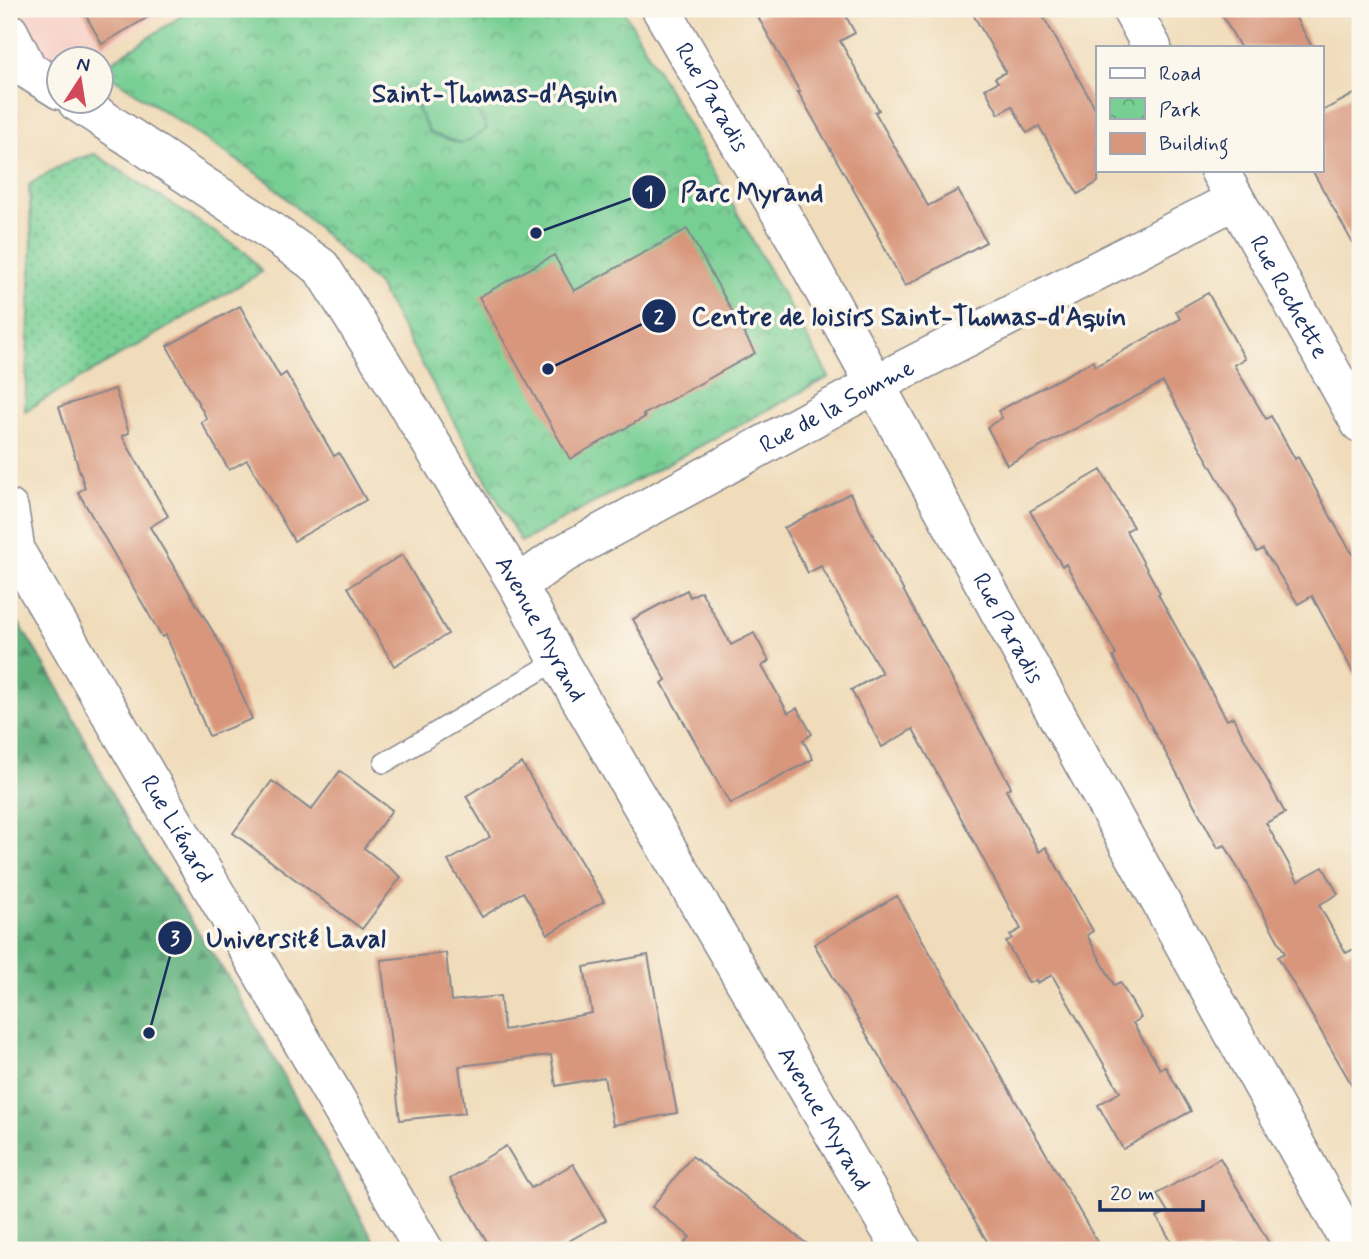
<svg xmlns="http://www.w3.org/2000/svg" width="1369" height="1259" font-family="Mynerve,sans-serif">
	<defs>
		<pattern id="grass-dots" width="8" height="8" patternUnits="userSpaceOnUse" patternTransform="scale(1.75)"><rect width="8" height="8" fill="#78cf94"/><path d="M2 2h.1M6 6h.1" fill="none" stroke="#62a87c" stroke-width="1.8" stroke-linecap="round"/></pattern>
		<pattern id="forest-firs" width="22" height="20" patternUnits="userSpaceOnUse" patternTransform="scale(1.75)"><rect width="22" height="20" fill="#62b27e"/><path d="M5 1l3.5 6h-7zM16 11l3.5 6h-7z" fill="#50916a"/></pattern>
		<pattern id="park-crowns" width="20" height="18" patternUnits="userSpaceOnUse" patternTransform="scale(1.75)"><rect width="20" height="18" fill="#78cf94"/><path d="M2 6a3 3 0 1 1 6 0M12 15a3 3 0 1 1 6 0" fill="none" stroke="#62a87c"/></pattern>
	</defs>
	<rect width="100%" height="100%" fill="#fbf7ec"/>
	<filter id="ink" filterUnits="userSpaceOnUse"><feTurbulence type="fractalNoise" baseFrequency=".0143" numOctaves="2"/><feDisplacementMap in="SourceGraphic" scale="14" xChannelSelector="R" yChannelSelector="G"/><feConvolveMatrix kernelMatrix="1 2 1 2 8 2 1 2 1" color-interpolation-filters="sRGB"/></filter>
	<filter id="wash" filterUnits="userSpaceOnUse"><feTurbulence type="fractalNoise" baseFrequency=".00686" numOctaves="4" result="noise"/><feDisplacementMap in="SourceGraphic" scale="28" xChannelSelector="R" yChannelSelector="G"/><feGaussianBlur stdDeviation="1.57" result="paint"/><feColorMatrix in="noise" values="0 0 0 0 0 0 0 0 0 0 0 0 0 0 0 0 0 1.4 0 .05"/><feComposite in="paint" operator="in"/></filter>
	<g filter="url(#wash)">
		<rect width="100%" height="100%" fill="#f0dcba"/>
		<polygon fill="#f7d1c8" points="9,9 170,9 85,59 9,63"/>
		<path fill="url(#grass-dots)" stroke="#4a7f79" stroke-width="2" d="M95,154l150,98 17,20 -237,139 7,-168 -3,-58c24,-16 37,-24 66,-31z"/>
		<polygon fill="url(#forest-firs)" stroke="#3e706e" stroke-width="2" points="9,607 59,689 129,827 235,988 379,1250 9,1250"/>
		<polygon fill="url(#park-crowns)" stroke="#4a7f79" stroke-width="2" points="192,9 623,9 829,377 521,542 378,285 268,181 102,70 102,68"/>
		<path fill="#78cf94" stroke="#4a7f79" stroke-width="2" d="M439,96c28,2 36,8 48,33l-25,15 -32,-11 -14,-26z"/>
		<g id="blocks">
			<g fill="#d8977d">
				<polygon points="82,9 162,9 102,44"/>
				<polygon points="773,9 842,9 855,33 840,41 879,110 875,112 928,206 958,190 986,242 905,286 877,234 878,233 798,92 800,92 758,17"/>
				<polygon points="970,9 1039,9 1098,113 1098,182 1078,194 1039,126 1027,133 1012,106 999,114 985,89 998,82 995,78 1006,72"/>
				<polygon points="1219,9 1291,9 1312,47 1240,47"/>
				<polygon points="1360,91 1360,256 1312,170 1322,170 1322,111"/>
				<polygon points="687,229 755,353 643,415 645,417 570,459 479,297 554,255 574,291"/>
				<polygon points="1208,293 1245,359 1234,365 1266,419 1271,416 1295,459 1298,457 1337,528 1360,566 1360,685 1312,596 1298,604 1268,557 1267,557 1263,549 1257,552 1236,513 1237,512 1163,382 1007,465 987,427 1002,418 998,411 1093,361 1096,366 1180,319 1176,311"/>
				<polygon points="240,306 280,377 286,373 334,456 339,453 366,500 294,541 247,460 229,470 201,422 207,419 167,346"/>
				<polygon points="115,389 129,433 122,436 168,516 150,527 221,645 252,719 209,736 166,635 162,637 78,492 85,488 59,407"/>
				<polygon points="1101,470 1133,527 1126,531 1160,593 1158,594 1227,720 1233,717 1285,813 1266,823 1298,881 1323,867 1338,894 1319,905 1346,953 1360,946 1360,1099 1278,957 1285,953 1225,845 1218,848 1113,657 1116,655 1066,564 1062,566 1030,511"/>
				<polygon points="850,493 1011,787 1006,790 1039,852 1046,847 1093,931 1087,935 1114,985 1120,982 1141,1018 1133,1023 1160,1069 1165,1066 1191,1111 1123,1149 1098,1105 1120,1092 1052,975 1037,983 1036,980 1029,983 1006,942 1012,938 1010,935 1021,929 913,729 882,747 851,690 882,673 821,566 808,573 784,528"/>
				<polygon points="402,555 448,634 394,666 348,587"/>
				<polygon points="687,590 690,597 701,591 731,645 754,633 769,661 762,666 788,713 797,708 812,734 803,740 813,759 730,804 662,683 666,680 633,619"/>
				<polygon points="522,763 604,901 548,934 523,892 482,917 448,861 490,837 466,796"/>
				<polygon points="340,771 392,810 364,848 401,877 362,929 233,833 272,781 311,810"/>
				<polygon points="897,896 1102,1250 992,1250 814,944"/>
				<polygon points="446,953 451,1001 500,996 504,1030 592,1013 584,967 648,955 677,1113 613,1125 604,1077 556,1086 551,1055 459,1066 465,1113 400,1120 381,960"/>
				<polygon points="506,1146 531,1188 573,1164 606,1220 553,1250 492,1250 450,1179"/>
				<polygon points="692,1156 815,1250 679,1250 690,1237 652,1207"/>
				<polygon points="1220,1158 1273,1250 1176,1250 1157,1217 1168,1212 1157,1194"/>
			</g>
		</g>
	</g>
	<g filter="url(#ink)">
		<use href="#blocks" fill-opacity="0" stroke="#86868c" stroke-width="2"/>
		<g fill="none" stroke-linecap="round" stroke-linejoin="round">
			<defs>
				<polyline id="lane" points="384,763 558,660"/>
				<g id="street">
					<path id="s1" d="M661,9l133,227 231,422 329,592"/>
					<polyline points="1131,9 1152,47"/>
					<path id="s2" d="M1219,170l141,253"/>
					<path id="s3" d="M9,509l7,43 408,698"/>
					<path id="s4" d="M518,585l41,-29 317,-172 359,-184"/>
				</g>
				<g id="secondary">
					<polyline points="9,32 28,70 60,90"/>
					<path id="s5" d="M77,102l171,113 73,52 56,88 141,230 40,75 76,132 268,458"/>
				</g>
			</defs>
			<use href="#lane" stroke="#86868c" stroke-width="22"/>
			<use href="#street" stroke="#86868c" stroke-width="41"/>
			<use href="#secondary" stroke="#86868c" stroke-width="41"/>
			<use href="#lane" stroke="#fff" stroke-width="19"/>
			<use href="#street" stroke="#fff" stroke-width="38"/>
			<use href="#secondary" stroke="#fff" stroke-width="38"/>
		</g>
	</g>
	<g text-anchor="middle" stroke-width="7" stroke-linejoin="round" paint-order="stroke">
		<g font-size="24" fill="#1b2f5e" stroke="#fbf7ec">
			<text dy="8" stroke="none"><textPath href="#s1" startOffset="102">Rue Paradis</textPath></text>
			<text dy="8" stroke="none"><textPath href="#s2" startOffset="145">Rue Rochette</textPath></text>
			<text dy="8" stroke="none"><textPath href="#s4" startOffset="366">Rue de la Somme</textPath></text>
			<text dy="8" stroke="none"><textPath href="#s5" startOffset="718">Avenue Myrand</textPath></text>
			<text dy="8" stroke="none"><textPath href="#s1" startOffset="710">Rue Paradis</textPath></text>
			<text dy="8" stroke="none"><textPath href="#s3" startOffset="364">Rue Liénard</textPath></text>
			<text dy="8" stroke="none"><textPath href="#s5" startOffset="1284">Avenue Myrand</textPath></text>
		</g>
		<g font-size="26" font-weight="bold" fill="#1b2f5e" stroke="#fbf7ec">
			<text x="495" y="102">Saint-Thomas-d'Aquin</text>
		</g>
	</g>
	<path fill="none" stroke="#1b2f5e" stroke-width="2.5" d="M536 233L649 192M548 369L659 316M149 1033L175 938"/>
	<g fill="#1b2f5e" stroke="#fbf7ec" stroke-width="2.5">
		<circle cx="536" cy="233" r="7"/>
		<circle cx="548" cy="369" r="7"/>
		<circle cx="149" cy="1033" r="7"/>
		<circle cx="649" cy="192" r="18"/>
		<circle cx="659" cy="316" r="18"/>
		<circle cx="175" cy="938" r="18"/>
	</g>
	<g font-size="21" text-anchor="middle" font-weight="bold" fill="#fff">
		<text x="649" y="200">1</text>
		<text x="659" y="324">2</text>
		<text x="175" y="945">3</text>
	</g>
	<g font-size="26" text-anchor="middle" font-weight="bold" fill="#1b2f5e" stroke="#fbf7ec" stroke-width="7" stroke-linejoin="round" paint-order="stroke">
		<text x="752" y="201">Parc Myrand</text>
		<text x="909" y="325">Centre de loisirs Saint-Thomas-d'Aquin</text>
		<text x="296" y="947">Université Laval</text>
	</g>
	<rect width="1369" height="1259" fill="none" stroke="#fbf7ec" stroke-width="35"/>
	<rect x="1096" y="46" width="228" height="126" fill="#fbf7ec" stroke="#a1a7b3" stroke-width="2"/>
	<rect x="1110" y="68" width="35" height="10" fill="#ffffff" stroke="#a1a7b3" stroke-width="2"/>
	<text x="1159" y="80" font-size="21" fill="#1b2f5e">Road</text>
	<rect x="1110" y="98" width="35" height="21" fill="url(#park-crowns)" stroke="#a1a7b3" stroke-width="2"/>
	<text x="1159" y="116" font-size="21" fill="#1b2f5e">Park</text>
	<rect x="1110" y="133" width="35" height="21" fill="#d8977d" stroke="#a1a7b3" stroke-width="2"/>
	<text x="1159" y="150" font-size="21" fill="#1b2f5e">Building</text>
	<g transform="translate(80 80) rotate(12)"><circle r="33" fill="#fbf7ec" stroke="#a1a7b3" stroke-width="2"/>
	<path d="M0-5L12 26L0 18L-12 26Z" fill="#d1495b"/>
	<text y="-10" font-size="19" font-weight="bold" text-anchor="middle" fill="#1b2f5e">N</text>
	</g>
	<path d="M1100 1200v10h103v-10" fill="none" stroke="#1b2f5e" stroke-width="3.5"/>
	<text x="1110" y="1200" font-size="21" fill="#1b2f5e" stroke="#fbf7ec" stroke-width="5" paint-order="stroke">20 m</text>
</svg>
